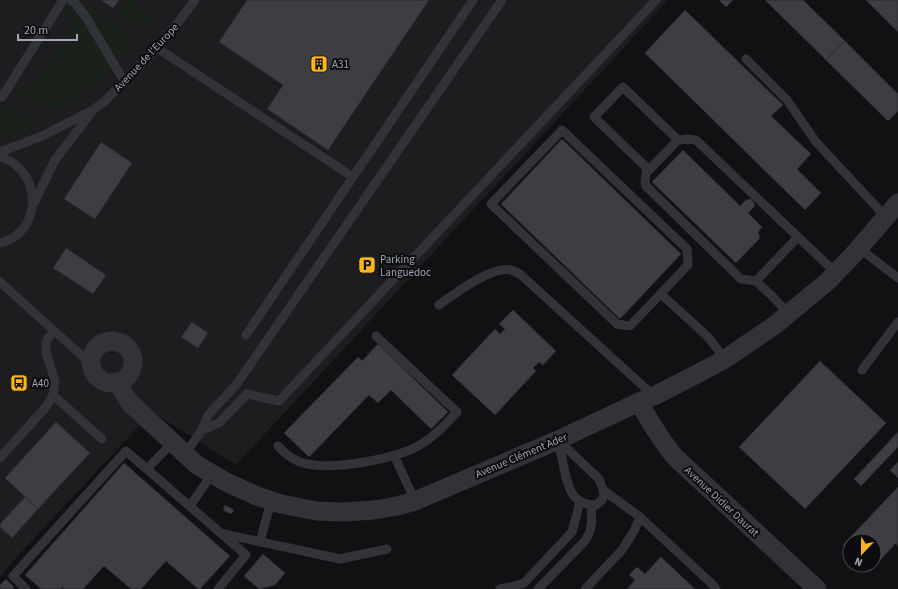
<svg xmlns="http://www.w3.org/2000/svg" width="898" height="589" font-family="'Source Sans 3',sans-serif">
	<rect width="100%" height="100%" fill="#111113"/>
	<polygon fill="#1d1d20" points="0,0 668,0 236,465 152,412 15,559 0,578"/>
	<g fill="#19211a">
		<path d="M71,0h7l58,40c-11,13 -62,69 -77,68 -15,0 -30,-10 -43,-16l5,-7 10,6 46,-67 -15,-11z"/>
		<polygon points="126,0 137,0 133,6 152,19 145,30 118,12"/>
		<polygon points="0,103 38,124 22,133 0,139"/>
	</g>
	<g fill="#3d3e43" stroke="#2b2b2f">
		<polygon points="101,0 119,0 113,8"/>
		<polygon points="247,0 429,0 328,150 267,109 283,85 219,42"/>
		<polygon points="719,0 733,0 726,7"/>
		<polygon points="765,0 803,0 845,41 826,60"/>
		<polygon points="866,0 898,0 898,32"/>
		<polygon points="685,10 783,105 771,116 811,154 797,169 821,193 805,210 645,53"/>
		<polygon points="845,41 898,94 898,111 888,121 826,60"/>
		<polygon points="562,139 681,254 620,319 501,204"/>
		<polygon points="101,142 132,163 95,219 64,199"/>
		<polygon points="683,150 740,206 745,201 749,199 752,200 754,203 755,206 748,213 762,227 758,232 760,238 736,263 652,182"/>
		<polygon points="66,248 106,275 93,294 53,268"/>
		<polygon points="513,310 556,351 543,365 539,362 533,368 536,371 495,415 452,375 495,329 500,334 505,329 499,324"/>
		<polygon points="192,322 208,333 198,348 181,337"/>
		<polygon points="378,344 448,412 431,429 391,390 378,403 369,395 309,457 284,433 358,357 362,361"/>
		<polygon points="820,361 886,423 805,509 739,447"/>
		<polygon points="56,422 90,453 38,509 5,478"/>
		<polygon points="898,432 898,447 861,486 854,479"/>
		<polygon points="898,462 898,478 890,470"/>
		<polygon points="124,463 230,556 200,589 198,589 166,561 141,589 131,589 104,566 83,589 64,589 62,587 61,589 41,589 25,575"/>
		<polygon points="898,487 898,546 896,543 870,571 864,565 874,565 874,541 850,541 850,551 843,545"/>
		<polygon points="25,497 38,509 12,538 0,527 0,524"/>
		<polygon points="225,505 234,510 231,514 223,510"/>
		<polygon points="263,554 285,573 275,585 259,589 244,576"/>
		<polygon points="661,557 695,589 627,589 635,580 629,575 637,567 645,574"/>
		<polygon points="6,579 14,587 12,589 0,589 0,585"/>
	</g>
	<g fill="none" stroke-linecap="round" stroke-linejoin="round">
		<g stroke="#323338" stroke-width="9">
			<polyline points="70,0 75,3 86,17 124,81"/>
			<polyline points="157,48 353,177 246,335"/>
			<polyline points="746,59 787,100 816,142 886,217"/>
			<polyline points="2,97 63,0"/>
			<polygon points="562,130 687,249 688,265 630,326 617,324 491,204"/>
			<polyline points="0,152 42,136 93,110 105,101 157,48 177,24 195,0"/>
			<path d="M0,157c32,8 43,51 21,74 -5,6 -13,10 -21,12"/>
			<polyline points="649,170 594,117 623,87 678,140"/>
			<polyline points="353,177 473,0"/>
			<polyline points="34,203 55,160 91,113"/>
			<polyline points="859,248 898,278"/>
			<polyline points="756,281 798,237"/>
			<polyline points="0,282 80,354 92,367"/>
			<polyline points="661,294 708,337 725,359"/>
			<path d="M439,305c15,-11 53,-40 72,-35 3,1 6,3 9,4l134,122"/>
			<polyline points="789,314 772,296 756,281 741,279 646,186 645,182 646,173 678,140 687,139 696,140 836,273"/>
			<polyline points="862,370 898,322"/>
			<polyline points="53,395 102,439"/>
			<polyline points="202,430 219,423 247,394 279,401 656,0"/>
			<path d="M558,440l41,39 4,11 1,6 -2,4 -6,5c-24,0 -28,-17 -32,-37 -2,-9 -4,-19 -6,-28z"/>
			<path d="M278,446c7,7 13,13 22,16 28,10 99,-3 123,-19 13,-8 24,-20 34,-31l-81,-76"/>
			<polyline points="185,454 202,430 208,415 236,385 502,0"/>
			<polyline points="394,455 415,501"/>
			<polyline points="0,458 46,407 53,395 55,381 46,352 46,343 48,338 54,331"/>
			<polyline points="147,469 173,442"/>
			<polyline points="603,490 640,517 713,585 716,589"/>
			<polyline points="190,506 212,474"/>
			<polyline points="224,534 340,559 387,549"/>
			<polyline points="260,542 271,501"/>
			<polyline points="26,589 13,576 126,451 246,555 218,589"/>
			<polyline points="500,589 510,587 524,583 572,532 580,502"/>
			<path d="M538,589l46,-47c9,-12 8,-22 7,-37"/>
			<polyline points="585,589 622,550 634,531 640,517"/>
		</g>
		<g stroke="#323338" stroke-width="19">
			<circle cx="112" cy="362" r="21"/>
			<polyline points="117,382 130,403 197,465 226,482 257,496 281,504 316,511 344,512 374,510 397,506 415,501 558,440 639,402 654,396 699,373 725,359 775,325 828,281 853,255 898,203"/>
			<path d="M639,402c11,20 22,39 37,56l141,131"/>
		</g>
	</g>
	<defs>
		<symbol id="building-square" viewBox="-11 -11 22 22"><rect x="-9" y="-9" width="18" height="18" rx="4" fill="#fcb520" stroke="#0c0c0e"/><path d="M-4-6H4V6H1V3H-1V6H-4ZM-2.5-4.3h1.7v1.8h-1.7ZM.8-4.3h1.7v1.8H.8ZM-2.5-1h1.7V.8h-1.7ZM.8-1h1.7V.8H.8Z" fill="#111"/></symbol>
		<symbol id="parking-square" viewBox="-11 -11 22 22"><rect x="-9" y="-9" width="18" height="18" rx="4" fill="#fcb520" stroke="#0c0c0e"/><path d="M-3.5-5.5H1a3.5 3.5 0 0 1 0 7H-1V5.5H-3.5ZM-1-3.4V-.6H.8a1.4 1.4 0 0 0 0-2.8Z" fill="#111"/></symbol>
		<symbol id="bus-square" viewBox="-11 -11 22 22"><rect x="-9" y="-9" width="18" height="18" rx="4" fill="#fcb520" stroke="#0c0c0e"/><path d="M-5-6H5V4H4V6H2V4H-2V6H-4V4H-5ZM-3.5-4V0h7V-4ZM-3.5 1.2v1.5H-2V1.2ZM2 1.2v1.5H3.5V1.2Z" fill="#111"/></symbol>
	</defs>
	<g fill-rule="evenodd">
		<use href="#building-square" x="309" y="54" width="20" height="20"/>
		<use href="#parking-square" x="357" y="255" width="20" height="20"/>
		<use href="#bus-square" x="9" y="373" width="20" height="20"/>
	</g>
	<g text-anchor="middle" stroke-width="4" stroke-linejoin="round" paint-order="stroke">
		<g font-size="11" fill="#a1a7b4" stroke="#0c0c0e">
			<text transform="translate(146 57) rotate(-47)" y="4">Avenue de l'Europe</text>
			<text transform="translate(521 455) rotate(-23)" y="4">Avenue Clément Ader</text>
			<text transform="translate(722 501) rotate(43)" y="4">Avenue Didier Daurat</text>
		</g>
		<g font-size="11" fill="#a1a7b4" stroke="#0c0c0e" text-anchor="start">
			<text x="332" y="68">A31</text>
			<text x="380" y="263">Parking<tspan x="380" dy="13">Languedoc</tspan></text>
			<text x="32" y="387">A40</text>
		</g>
	</g>
	<g transform="translate(862 553) rotate(202)"><circle r="19" fill="#0c0c0e" stroke="#484a50"/>
	<path d="M0-3L7 15L0 10L-7 15Z" fill="#fcb520"/>
	<text y="-6" font-size="11" font-weight="bold" text-anchor="middle" fill="#a1a7b4">N</text>
	</g>
	<path d="M18 34v6h59v-6" fill="none" stroke="#a1a7b4" stroke-width="2"/>
	<text x="24" y="34" font-size="12" fill="#a1a7b4" stroke="#0c0c0e" stroke-width="3" paint-order="stroke">20 m</text>
</svg>
